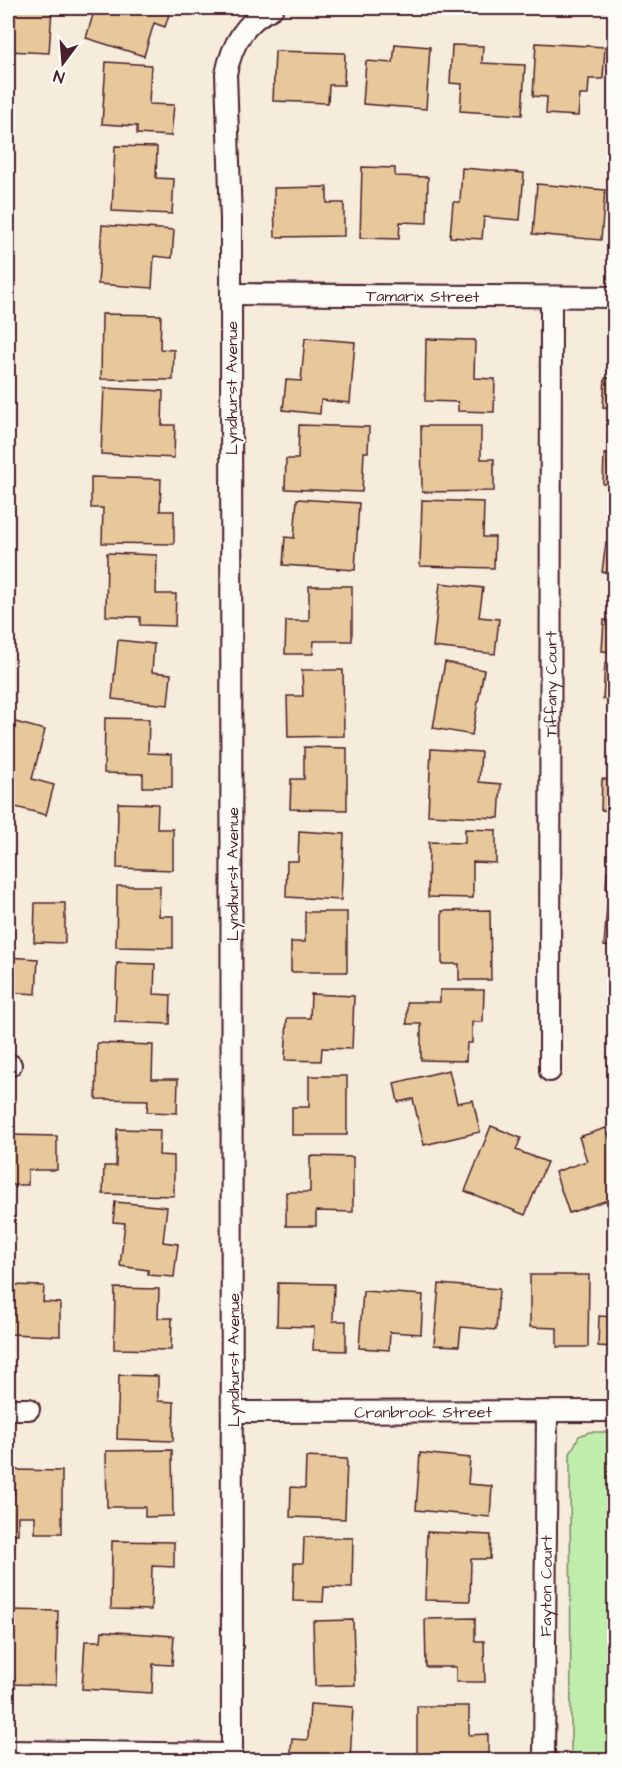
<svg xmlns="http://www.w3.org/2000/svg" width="622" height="1768" font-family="'Architects Daughter',sans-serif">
	<rect width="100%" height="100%" fill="#f6ecdb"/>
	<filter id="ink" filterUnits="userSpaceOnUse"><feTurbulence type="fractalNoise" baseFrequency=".0167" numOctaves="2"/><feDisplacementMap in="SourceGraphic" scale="12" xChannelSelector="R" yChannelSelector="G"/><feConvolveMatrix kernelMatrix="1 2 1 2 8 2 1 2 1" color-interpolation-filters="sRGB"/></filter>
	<g filter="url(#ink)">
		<polygon fill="#bfedab" stroke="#84866b" stroke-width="1.5" points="589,1432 614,1432 614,1760 571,1760 570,1454 579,1436"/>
		<g fill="#e7c89a" stroke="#4a1f2b" stroke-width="1.5">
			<polygon points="8,8 52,8 49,53 8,51"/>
			<polygon points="95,8 171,8 165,27 154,23 144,56 86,38"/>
			<polygon points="536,43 605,47 603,79 589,79 588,95 580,95 578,116 546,114 547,97 533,96"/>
			<polygon points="395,44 430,47 426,109 363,104 366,61 393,63"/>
			<polygon points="452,45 483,46 482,63 525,65 522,115 460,111 462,84 450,83"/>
			<polygon points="275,51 345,53 344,85 329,85 328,103 273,101"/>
			<polygon points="106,62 151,65 149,104 174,105 171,136 137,134 137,126 102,124"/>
			<polygon points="115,146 157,147 156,178 174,179 172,214 112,211"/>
			<polygon points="362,167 395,168 395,176 428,177 427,223 400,222 399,239 360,238"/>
			<polygon points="462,168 524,173 520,220 484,217 482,239 450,237 453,202 460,202"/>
			<polygon points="537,184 605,190 601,240 533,234"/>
			<polygon points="327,187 327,203 344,203 344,236 275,237 274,188"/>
			<polygon points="102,225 174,230 172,258 154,256 152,288 98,284"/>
			<polygon points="102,314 161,315 160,349 174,350 173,380 101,379"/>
			<polygon points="305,338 355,342 350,403 321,400 320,414 283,410 286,380 301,381"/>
			<polygon points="426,339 475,340 474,378 495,379 494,412 458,411 458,402 425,401"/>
			<polygon points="605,378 614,378 614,408 603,407"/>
			<polygon points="104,388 163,391 162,425 175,425 174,458 101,454"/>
			<polygon points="299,425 369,427 368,452 364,452 362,492 285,489 286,459 298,459"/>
			<polygon points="421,426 481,426 481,459 494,459 494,491 422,492"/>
			<polygon points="604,454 614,454 614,484 603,484"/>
			<polygon points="91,477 161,479 160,511 174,511 174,544 102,543 103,508 91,508"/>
			<polygon points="297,499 359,503 355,570 283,565 285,537 294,538"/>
			<polygon points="422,500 484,502 483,537 495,537 494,568 420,566"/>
			<polygon points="606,542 614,543 614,573 602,572"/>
			<polygon points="107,553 157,555 156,594 176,594 175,626 140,625 140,617 106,616"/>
			<polygon points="440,583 483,588 479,617 499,619 495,654 433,647"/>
			<polygon points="309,586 352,586 352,641 314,641 313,654 285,654 286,621 309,621"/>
			<polygon points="604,620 614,621 614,652 602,651"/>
			<polygon points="118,640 154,644 152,672 171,674 168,705 112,699"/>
			<polygon points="445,662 484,670 472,735 433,728"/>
			<polygon points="605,663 614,663 614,699 603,699"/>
			<polygon points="302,670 343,670 344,736 288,737 287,696 303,696"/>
			<polygon points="105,718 149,719 148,753 172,754 172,787 143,787 143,774 104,773"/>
			<polygon points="8,720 45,730 32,779 54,785 46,815 8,805"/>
			<polygon points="304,747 347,748 347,810 290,809 291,779 304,779"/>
			<polygon points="431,749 481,752 479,782 501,784 499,818 428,815"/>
			<polygon points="602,779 614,780 614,811 601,810"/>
			<polygon points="118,803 158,804 157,829 173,829 173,870 117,868"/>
			<polygon points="465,829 496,830 496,863 473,862 473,898 428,897 429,842 465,843"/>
			<polygon points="299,831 344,834 341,900 286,897 287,861 298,861"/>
			<polygon points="607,871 614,871 614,888 606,888"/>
			<polygon points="117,886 160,886 159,916 173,916 173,948 116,947"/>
			<polygon points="35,903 65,903 65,943 34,942"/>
			<polygon points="607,907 614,907 614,979 611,979 614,947 604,946"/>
			<polygon points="490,910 491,980 459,980 459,964 442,964 442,911"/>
			<polygon points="305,912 347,912 347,972 291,972 291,942 305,942"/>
			<polygon points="8,957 38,959 36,994 8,992"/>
			<polygon points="117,963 155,964 154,994 171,995 170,1024 115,1022"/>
			<polygon points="440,990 484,990 483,1022 472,1022 472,1043 467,1043 466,1061 421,1060 421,1024 407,1024 407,1002 440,1002"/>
			<polygon points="311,994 354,996 352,1049 322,1048 321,1061 285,1060 287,1018 310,1018"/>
			<polygon points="97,1043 153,1045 152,1079 178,1079 177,1113 147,1112 148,1100 96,1099"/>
			<polygon points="449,1070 457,1103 473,1100 480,1132 424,1145 413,1099 398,1102 394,1083"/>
			<polygon points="309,1076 347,1076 347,1135 292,1135 292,1107 309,1107"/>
			<polygon points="614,1110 614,1123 609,1120"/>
			<polygon points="491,1126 521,1138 516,1150 547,1162 525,1215 465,1191"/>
			<polygon points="606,1128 614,1151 614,1198 569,1213 555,1172 587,1161 579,1137"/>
			<polygon points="117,1129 160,1130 159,1155 174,1156 174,1196 103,1194 104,1166 116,1166"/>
			<polygon points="8,1135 57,1136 57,1170 28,1170 28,1185 8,1185"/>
			<polygon points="310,1156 353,1157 353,1212 316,1211 316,1226 286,1226 286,1192 310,1192"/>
			<polygon points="115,1202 167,1207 163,1242 178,1244 174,1277 148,1275 148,1270 120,1266 125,1223 113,1222"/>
			<polygon points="530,1275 589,1275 588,1347 557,1347 557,1328 530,1327"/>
			<polygon points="278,1283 334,1284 333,1321 346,1321 346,1351 313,1350 314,1327 277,1326"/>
			<polygon points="439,1284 499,1289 496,1330 461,1327 459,1346 434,1345"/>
			<polygon points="11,1285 44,1286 43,1302 60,1303 60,1336 8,1334 8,1302 10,1302"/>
			<polygon points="614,1286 614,1347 598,1346 599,1316 613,1317"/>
			<polygon points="115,1288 159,1289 158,1318 172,1318 171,1350 114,1349"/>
			<polygon points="363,1291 423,1295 421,1334 390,1332 389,1350 359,1348"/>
			<polygon points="119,1375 158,1376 158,1401 174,1402 173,1441 117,1439"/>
			<polygon points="172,1450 173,1516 145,1517 145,1507 107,1507 106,1451"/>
			<polygon points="420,1453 470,1458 468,1484 492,1486 490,1517 416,1510"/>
			<polygon points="306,1457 347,1459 345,1519 290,1517 291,1487 305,1488"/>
			<polygon points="15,1470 62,1471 62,1533 35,1533 35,1516 18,1516 18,1534 8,1534 8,1495 14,1495"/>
			<polygon points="427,1532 491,1535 490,1559 471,1559 470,1601 425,1600"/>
			<polygon points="304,1537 353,1538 352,1588 324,1587 323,1602 293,1601 294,1563 303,1563"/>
			<polygon points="112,1541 174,1542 174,1567 152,1566 151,1610 111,1609"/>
			<polygon points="8,1610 58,1611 56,1685 8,1684"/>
			<polygon points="475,1618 475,1641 484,1641 485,1682 456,1682 456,1667 426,1667 425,1619"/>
			<polygon points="353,1620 355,1685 315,1686 313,1621"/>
			<polygon points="102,1631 174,1636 172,1665 153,1664 152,1693 82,1689 85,1641 101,1641"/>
			<polygon points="310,1704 353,1707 350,1760 290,1760 292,1739 308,1740"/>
			<polygon points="417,1706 469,1706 469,1735 488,1734 488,1760 417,1760"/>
		</g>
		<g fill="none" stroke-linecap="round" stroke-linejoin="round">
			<defs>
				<g id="street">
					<path id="s1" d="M231,294l383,3"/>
					<polyline points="8,1065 11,1065"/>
					<path id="s2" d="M550,1071l1,-774"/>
					<polyline points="8,1409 29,1409"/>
					<path id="s3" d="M233,1412l381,-1"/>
					<polyline points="8,1751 232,1754"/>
					<path d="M232,1760l-1,-1540 -5,-146c6,-30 19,-53 47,-66"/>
					<path id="s4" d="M544,1760l3,-348"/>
				</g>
			</defs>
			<use href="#street" stroke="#4a1f2b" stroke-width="24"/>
			<use href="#street" stroke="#fdfcf7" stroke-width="20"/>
		</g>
	</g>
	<g text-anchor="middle" stroke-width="4.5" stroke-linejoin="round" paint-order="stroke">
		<g font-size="16" fill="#4a1f2b" stroke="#fdfcf7">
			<text dy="6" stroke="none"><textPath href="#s1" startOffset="192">Tamarix Street</textPath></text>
			<text transform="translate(231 388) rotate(-90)" y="6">Lyndhurst Avenue</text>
			<text dy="6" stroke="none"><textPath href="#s2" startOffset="387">Tiffany Court</textPath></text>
			<text transform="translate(232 874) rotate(-90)" y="6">Lyndhurst Avenue</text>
			<text transform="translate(233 1360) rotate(-90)" y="6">Lyndhurst Avenue</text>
			<text dy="6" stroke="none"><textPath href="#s3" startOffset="190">Cranbrook Street</textPath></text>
			<text dy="6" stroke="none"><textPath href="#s4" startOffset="174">Fayton Court</textPath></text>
		</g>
	</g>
	<rect width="622" height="1768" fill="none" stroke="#fdfcf7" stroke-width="30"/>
	<rect x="15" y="15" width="592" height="1738" fill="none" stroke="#4a1f2b" stroke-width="2" filter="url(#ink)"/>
	<g transform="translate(63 63) rotate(196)" stroke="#fdfcf7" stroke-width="4.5" paint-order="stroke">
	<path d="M0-4.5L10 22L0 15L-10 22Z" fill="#4a1f2b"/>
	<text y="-9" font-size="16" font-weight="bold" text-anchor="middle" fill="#4a1f2b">N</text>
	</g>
</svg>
